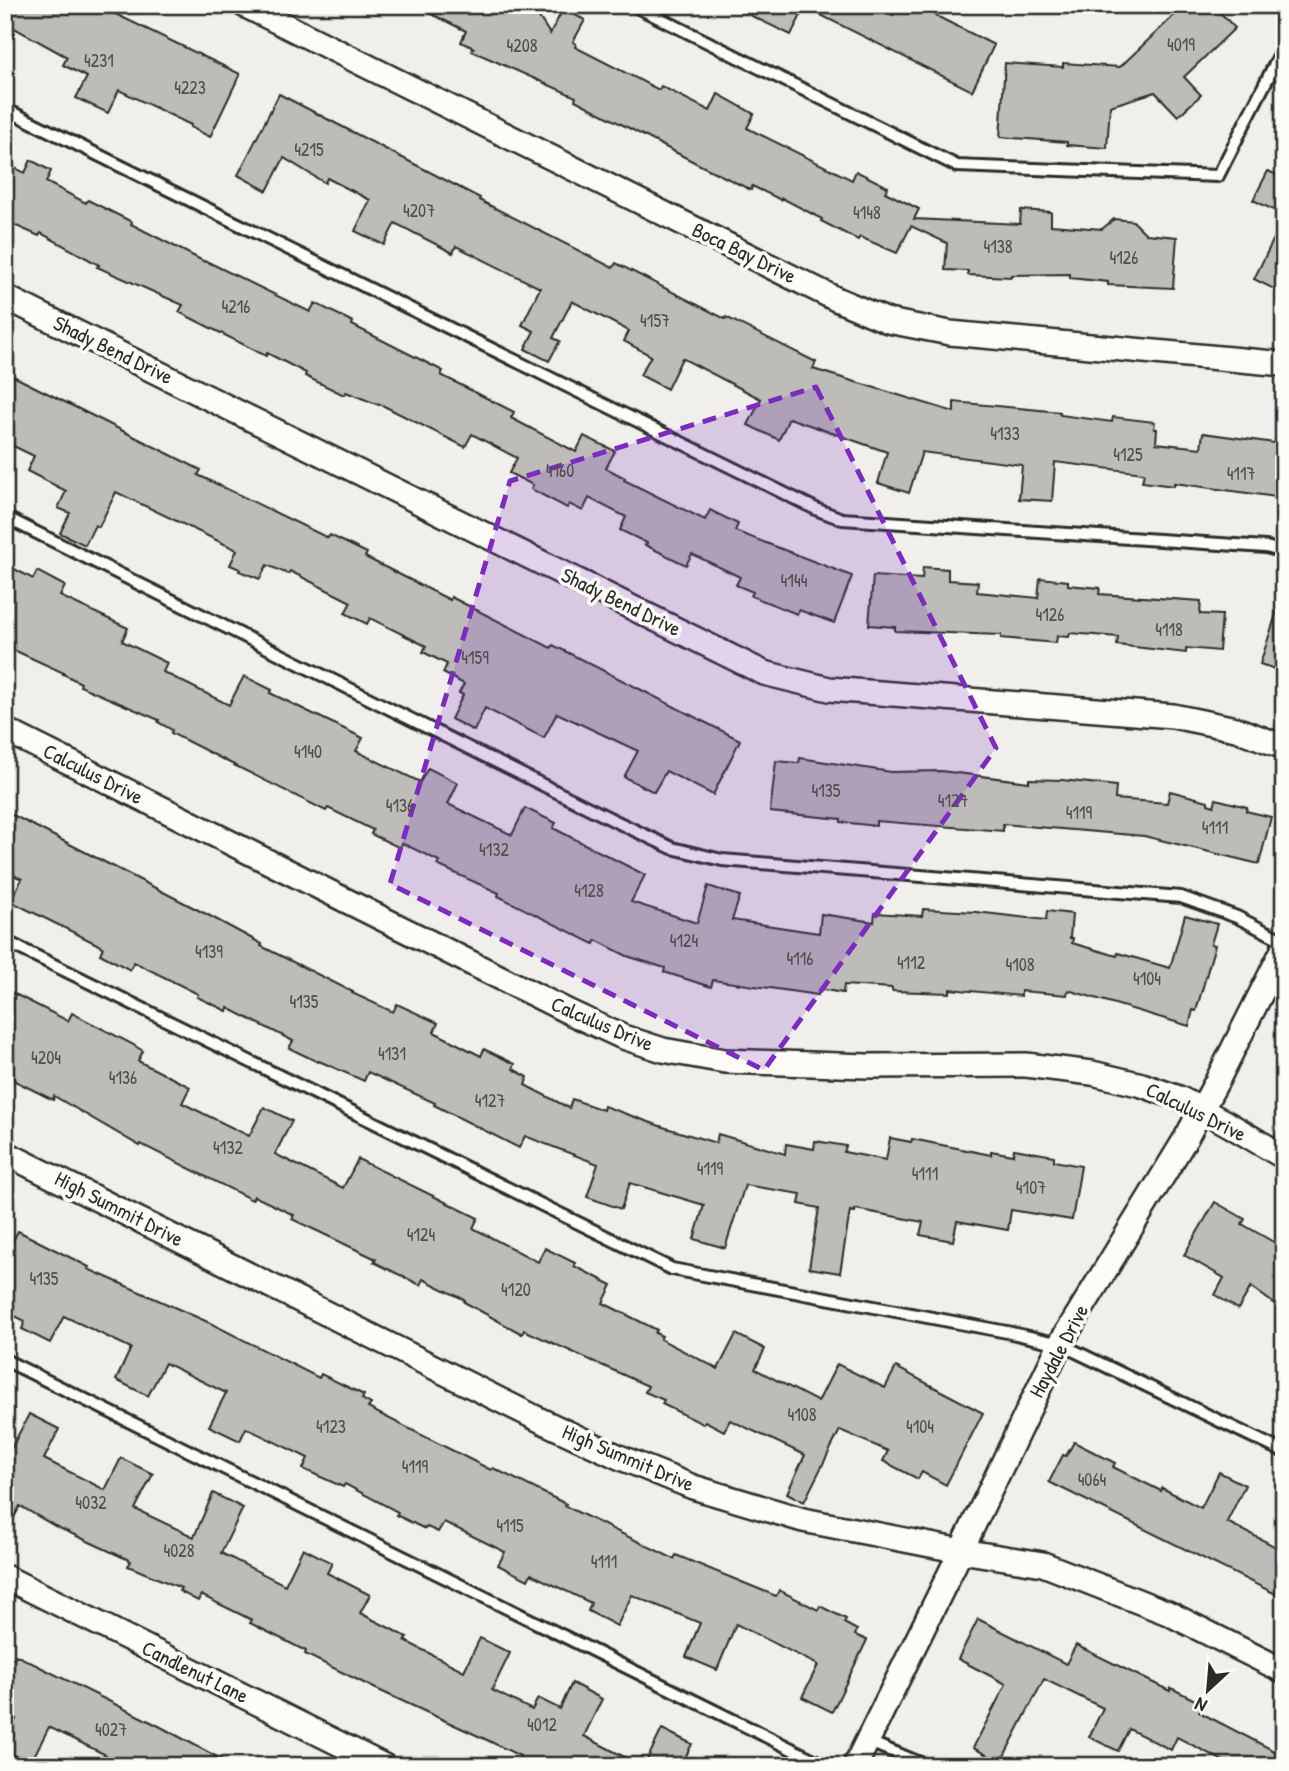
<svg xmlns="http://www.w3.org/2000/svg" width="1289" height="1771" font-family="'Patrick Hand',sans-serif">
	<rect width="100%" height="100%" fill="#f0efeb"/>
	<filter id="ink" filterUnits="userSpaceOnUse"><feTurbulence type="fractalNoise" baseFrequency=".0143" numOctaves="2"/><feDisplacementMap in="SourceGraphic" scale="14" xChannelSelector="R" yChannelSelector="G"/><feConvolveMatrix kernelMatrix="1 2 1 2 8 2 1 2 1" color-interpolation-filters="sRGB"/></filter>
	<g filter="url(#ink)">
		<g fill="#bdbcb8" stroke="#2b2b2b" stroke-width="2">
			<polygon points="5,5 97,5 240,74 210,137 190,127 191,125 119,90 108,113 76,98 87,77 63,65 67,57 5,23"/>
			<polygon points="413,5 531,5 550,34 563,9 585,20 573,42 576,44 575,47 659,90 661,86 710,111 718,94 754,114 747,128 852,180 856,171 888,187 885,192 919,209 914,219 1020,224 1021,210 1051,212 1051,225 1102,229 1114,219 1133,221 1146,234 1177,237 1173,288 1108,285 1108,282 1070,278 1070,274 1011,275 1011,277 968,275 968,271 945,270 947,243 911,226 897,253 860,237 858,240 821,221 822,219 782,198 781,200 752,186 751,190 698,164 575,100 576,97 472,51 474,48 461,42 466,31"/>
			<polygon points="729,5 874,5 893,15 898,5 915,5 994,45 972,91 805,7 791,35"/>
			<polygon points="1185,5 1213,5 1235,28 1184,77 1201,95 1178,116 1155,92 1110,106 1107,148 1067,145 1067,142 1000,137 1005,63 1063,67 1063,63 1120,67"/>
			<polygon points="279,94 480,198 479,200 613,268 616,263 725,319 726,317 816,362 813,369 954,412 954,402 1060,412 1060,415 1112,422 1113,417 1155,422 1154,429 1157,429 1156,443 1201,448 1203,433 1282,444 1280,463 1284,463 1284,498 1174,483 1174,486 1142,482 1144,473 1055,462 1052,501 1019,499 1022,465 922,452 909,493 878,483 887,452 789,418 779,440 748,425 761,399 682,358 667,389 640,375 651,356 624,341 629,331 572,301 553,338 560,341 549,361 525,349 534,331 522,325 540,288 456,246 453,253 395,223 384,245 355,231 370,200 327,178 325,183 284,158 267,191 238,175"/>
			<polygon points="31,160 51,171 46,182 86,203 88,200 132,222 131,224 205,262 206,261 310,312 315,303 353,322 352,325 443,371 441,375 514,412 511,418 576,452 584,436 615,451 606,468 625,478 624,480 705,520 710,510 738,524 735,531 852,576 834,623 799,610 797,614 751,596 753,592 736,585 740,577 692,554 686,565 645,545 647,543 620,530 626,517 589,498 583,511 569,504 567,508 531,489 533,485 509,473 517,458 472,434 465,447 380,404 379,405 346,392 344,395 305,376 306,373 267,353 266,356 179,312 183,305 97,267 99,265 41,233 39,236 5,221 5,163 25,173"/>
			<polygon points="1268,171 1284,178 1284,215 1253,200"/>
			<polygon points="1284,218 1284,294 1254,279"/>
			<polygon points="5,372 201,470 198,475 328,538 330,535 367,553 365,557 450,600 451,597 551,648 553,645 740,740 713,795 666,771 654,792 624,777 638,751 557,713 544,738 485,708 474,731 451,719 463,695 459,693 464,684 443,673 447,664 423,652 426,646 370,618 367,624 345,613 351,602 290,571 288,574 267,565 260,579 239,571 240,569 230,565 237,550 116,492 99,527 95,525 85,545 60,533 70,513 58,508 66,491 27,471 34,456 5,442"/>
			<polygon points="5,564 33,579 37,571 65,586 60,596 128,628 122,641 167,663 163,672 229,705 244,676 272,690 270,693 363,738 356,751 420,782 428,768 458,783 448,804 512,835 525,808 556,823 553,828 645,875 631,902 697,923 708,886 740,896 732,920 819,933 821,914 874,922 875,913 922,916 923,909 976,912 1046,920 1047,911 1072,914 1070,938 1073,938 1072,943 1117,956 1118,953 1170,968 1185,915 1217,924 1211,944 1215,945 1196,1011 1193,1010 1189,1026 1068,990 1067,995 1021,991 1021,996 950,989 950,993 892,991 892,988 844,985 843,993 819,989 818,995 713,980 711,987 664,972 665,968 627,956 596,940 594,944 498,896 499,893 437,865 439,861 402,843 400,848 371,834 373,830 328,808 326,811 234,765 171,733 172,730 158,722 159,720 80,686 81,683 63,674 64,673 5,646"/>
			<polygon points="923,567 948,569 948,580 978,582 977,592 1038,598 1040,578 1068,581 1068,585 1100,588 1099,594 1201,601 1200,614 1222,615 1219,651 1186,648 1186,653 1117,645 1118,637 1070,633 1069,637 1057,636 1056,643 1001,638 1001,635 895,631 895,627 869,625 873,576 922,579"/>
			<polygon points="1279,605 1284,605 1284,672 1260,664"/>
			<polygon points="800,758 891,772 941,771 1029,782 1029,779 1062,780 1116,786 1115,799 1167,803 1170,791 1208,801 1208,804 1214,806 1216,799 1247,807 1246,811 1271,817 1259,864 1144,836 1003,824 1003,831 876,821 876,826 841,822 841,819 770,812 776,761 799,763"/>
			<polygon points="5,811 208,915 262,944 261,946 353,992 352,993 393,1012 397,1004 438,1023 434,1032 481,1056 484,1049 515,1064 513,1069 528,1077 525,1085 569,1108 572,1099 603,1110 604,1106 663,1127 716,1143 718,1134 785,1154 786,1144 814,1149 815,1141 846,1146 844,1152 886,1160 890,1138 911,1142 912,1139 991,1155 991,1151 1013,1155 1014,1149 1054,1156 1054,1161 1081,1166 1072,1220 1011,1210 1008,1230 957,1221 953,1241 920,1235 923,1222 855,1209 855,1212 850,1211 840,1273 809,1268 819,1208 799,1204 801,1194 745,1185 725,1248 694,1239 704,1205 630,1183 621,1209 587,1197 598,1164 525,1136 519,1148 434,1105 435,1103 368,1072 364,1081 319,1061 318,1062 289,1048 293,1041 228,1008 227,1011 197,997 198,994 134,962 130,970 100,954 103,947 10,901 22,879 5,871"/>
			<polygon points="5,989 68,1021 72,1013 132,1044 143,1051 138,1061 190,1087 182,1103 249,1136 264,1107 292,1121 275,1154 343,1188 358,1159 478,1218 473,1228 538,1262 545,1248 575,1263 574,1266 612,1285 603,1303 657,1330 655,1333 662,1336 660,1339 718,1369 736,1334 765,1349 755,1369 818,1402 837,1364 885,1388 896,1367 983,1413 946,1485 922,1472 918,1479 883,1461 888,1451 840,1430 804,1502 787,1493 805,1455 730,1420 724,1431 705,1421 703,1424 662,1404 664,1400 645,1392 648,1386 524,1330 522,1334 464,1302 465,1300 423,1279 420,1285 374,1262 376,1259 292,1219 294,1215 254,1196 252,1200 141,1144 140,1146 54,1096 53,1100 13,1080 14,1078 5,1073"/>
			<polygon points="1215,1202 1245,1219 1242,1224 1284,1248 1284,1311 1251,1287 1238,1309 1215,1295 1224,1278 1184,1255"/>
			<polygon points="18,1231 89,1267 88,1269 210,1323 319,1378 321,1374 364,1395 362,1399 371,1404 368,1408 491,1470 493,1468 566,1504 565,1506 674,1559 676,1555 776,1596 779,1590 818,1610 820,1606 846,1619 844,1623 857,1630 855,1635 867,1640 832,1712 802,1697 818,1665 736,1624 717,1670 686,1657 700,1623 632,1595 617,1626 588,1611 591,1603 531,1574 528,1580 498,1565 505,1552 444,1522 438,1532 427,1527 425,1529 396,1515 398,1512 345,1484 343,1487 303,1469 308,1458 246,1428 240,1441 209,1426 226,1393 165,1363 148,1396 116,1380 131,1348 64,1316 50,1343 22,1329 25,1321 5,1311 5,1255"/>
			<polygon points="29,1414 59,1429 44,1459 105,1490 121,1458 153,1474 135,1509 194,1537 213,1493 243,1508 221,1553 285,1585 303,1548 332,1563 327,1573 370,1595 360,1613 407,1637 405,1641 464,1671 480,1638 510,1653 492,1690 532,1710 538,1698 560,1709 572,1683 602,1699 584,1736 642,1766 532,1766 518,1759 520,1756 487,1740 374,1688 305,1654 306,1651 250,1623 252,1620 201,1595 198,1601 179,1591 181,1588 128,1566 131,1561 55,1526 20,1506 5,1535 5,1443 12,1447"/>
			<polygon points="1074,1442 1115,1463 1113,1467 1161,1491 1162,1488 1201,1508 1219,1472 1245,1485 1227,1522 1284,1551 1284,1598 1049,1482 1063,1455 1066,1456"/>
			<polygon points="978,1619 1066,1664 1076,1645 1170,1691 1171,1688 1203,1704 1199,1712 1284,1756 1284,1766 1233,1766 1177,1737 1171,1750 1129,1729 1118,1751 1089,1737 1103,1708 1044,1679 1001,1762 973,1748 1006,1684 958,1659"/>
			<polygon points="5,1654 14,1659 16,1655 159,1726 234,1766 101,1766 106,1755 49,1727 30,1764 5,1751 5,1739 16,1719 5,1713"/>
			<polygon points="662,1729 692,1744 681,1766 644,1766"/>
		</g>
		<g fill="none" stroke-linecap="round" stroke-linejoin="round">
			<defs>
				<g id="lane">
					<polyline points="633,5 957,166 1218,176 1284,46"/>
					<polyline points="5,109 818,510 842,519 1266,547 1284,552"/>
					<polyline points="5,517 613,820 672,848 722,860 1181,897 1237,917 1284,941"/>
					<polyline points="5,941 672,1269 1007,1332 1060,1344 1284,1452"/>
					<polyline points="5,1360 826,1766"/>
					<polyline points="867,1741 927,1766"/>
				</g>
				<g id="street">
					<polyline points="244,5 836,299 888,321 950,333 1284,364"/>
					<polyline points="5,297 764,673 829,689 1173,716 1236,729 1284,747"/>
					<polyline points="5,730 571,1013 623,1037 663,1050 725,1061 867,1066 1026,1065 1092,1073 1142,1085 1179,1098 1228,1124 1284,1157"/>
					<polyline points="5,1153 542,1421 619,1457 693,1487 803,1520 961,1551 1043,1564 1168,1613 1284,1671"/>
					<polyline points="5,1577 384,1766"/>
					<polyline points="855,1766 961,1551 1060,1344 1186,1138 1217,1081 1284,948"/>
				</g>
			</defs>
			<use href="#lane" stroke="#2b2b2b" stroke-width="16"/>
			<use href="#street" stroke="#2b2b2b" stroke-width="28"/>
			<use href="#lane" stroke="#fdfcf7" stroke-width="10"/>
			<use href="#street" stroke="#fdfcf7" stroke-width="23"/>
		</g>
	</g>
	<path fill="#7b2cbf" fill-opacity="0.2" stroke="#7b2cbf" stroke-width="5" stroke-dasharray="14 9" stroke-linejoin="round" d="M816,387l180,361 -232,322 -374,-186 120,-403z"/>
	<g text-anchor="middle" stroke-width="7" stroke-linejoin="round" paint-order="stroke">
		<g font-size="18" fill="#504f4e">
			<text x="1181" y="51">4019</text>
			<text x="522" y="52">4208</text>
			<text x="99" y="67">4231</text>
			<text x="190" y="94">4223</text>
			<text x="309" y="156">4215</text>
			<text x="419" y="217">4207</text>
			<text x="867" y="219">4148</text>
			<text x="998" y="253">4138</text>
			<text x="1124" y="264">4126</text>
			<text x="236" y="313">4216</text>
			<text x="655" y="327">4157</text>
			<text x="1005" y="440">4133</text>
			<text x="1128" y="461">4125</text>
			<text x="560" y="477">4160</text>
			<text x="1241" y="480">4117</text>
			<text x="794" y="587">4144</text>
			<text x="1050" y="621">4126</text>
			<text x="1169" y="636">4118</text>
			<text x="475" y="664">4159</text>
			<text x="308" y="758">4140</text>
			<text x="826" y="797">4135</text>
			<text x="953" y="807">4127</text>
			<text x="400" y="812">4136</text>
			<text x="1079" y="819">4119</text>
			<text x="1215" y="834">4111</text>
			<text x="494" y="856">4132</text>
			<text x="589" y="897">4128</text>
			<text x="684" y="947">4124</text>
			<text x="209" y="958">4139</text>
			<text x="800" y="965">4116</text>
			<text x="911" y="969">4112</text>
			<text x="1020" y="971">4108</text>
			<text x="1147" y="985">4104</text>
			<text x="304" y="1008">4135</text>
			<text x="392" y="1060">4131</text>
			<text x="46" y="1064">4204</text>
			<text x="123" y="1084">4136</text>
			<text x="490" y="1107">4127</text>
			<text x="228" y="1154">4132</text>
			<text x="710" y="1175">4119</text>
			<text x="925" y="1180">4111</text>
			<text x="1031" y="1194">4107</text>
			<text x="421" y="1241">4124</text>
			<text x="44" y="1285">4135</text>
			<text x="516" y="1296">4120</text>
			<text x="802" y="1421">4108</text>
			<text x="331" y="1433">4123</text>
			<text x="920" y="1433">4104</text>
			<text x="415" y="1473">4119</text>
			<text x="1092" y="1486">4064</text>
			<text x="91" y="1509">4032</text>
			<text x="510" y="1532">4115</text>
			<text x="179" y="1557">4028</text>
			<text x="604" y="1568">4111</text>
			<text x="542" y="1731">4012</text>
			<text x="111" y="1736">4027</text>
		</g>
		<g font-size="21" fill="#2b2b2b" stroke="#fdfcf7">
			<text transform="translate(744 253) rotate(26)" y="7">Boca Bay Drive</text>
			<text transform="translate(113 350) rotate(26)" y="7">Shady Bend Drive</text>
			<text transform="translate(621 602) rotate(26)" y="7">Shady Bend Drive</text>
			<text transform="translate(93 774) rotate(27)" y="7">Calculus Drive</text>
			<text transform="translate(602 1024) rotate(23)" y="7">Calculus Drive</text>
			<text transform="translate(1196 1112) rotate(26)" y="7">Calculus Drive</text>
			<text transform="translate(119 1209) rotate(27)" y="7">High Summit Drive</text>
			<text transform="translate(1059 1351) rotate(-62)" y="7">Haydale Drive</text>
			<text transform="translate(628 1458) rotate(23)" y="7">High Summit Drive</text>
			<text transform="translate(195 1672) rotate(26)" y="7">Candlenut Lane</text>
		</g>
	</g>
	<rect width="1289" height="1771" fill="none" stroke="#fdfcf7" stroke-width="28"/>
	<rect x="14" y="14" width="1261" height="1743" fill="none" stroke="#2b2b2b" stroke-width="2.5" filter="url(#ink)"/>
	<g transform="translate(1208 1690) rotate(206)" stroke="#fdfcf7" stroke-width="5" paint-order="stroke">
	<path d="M0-5L12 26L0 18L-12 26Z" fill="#2b2b2b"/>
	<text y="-10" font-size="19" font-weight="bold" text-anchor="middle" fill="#2b2b2b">N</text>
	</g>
</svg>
